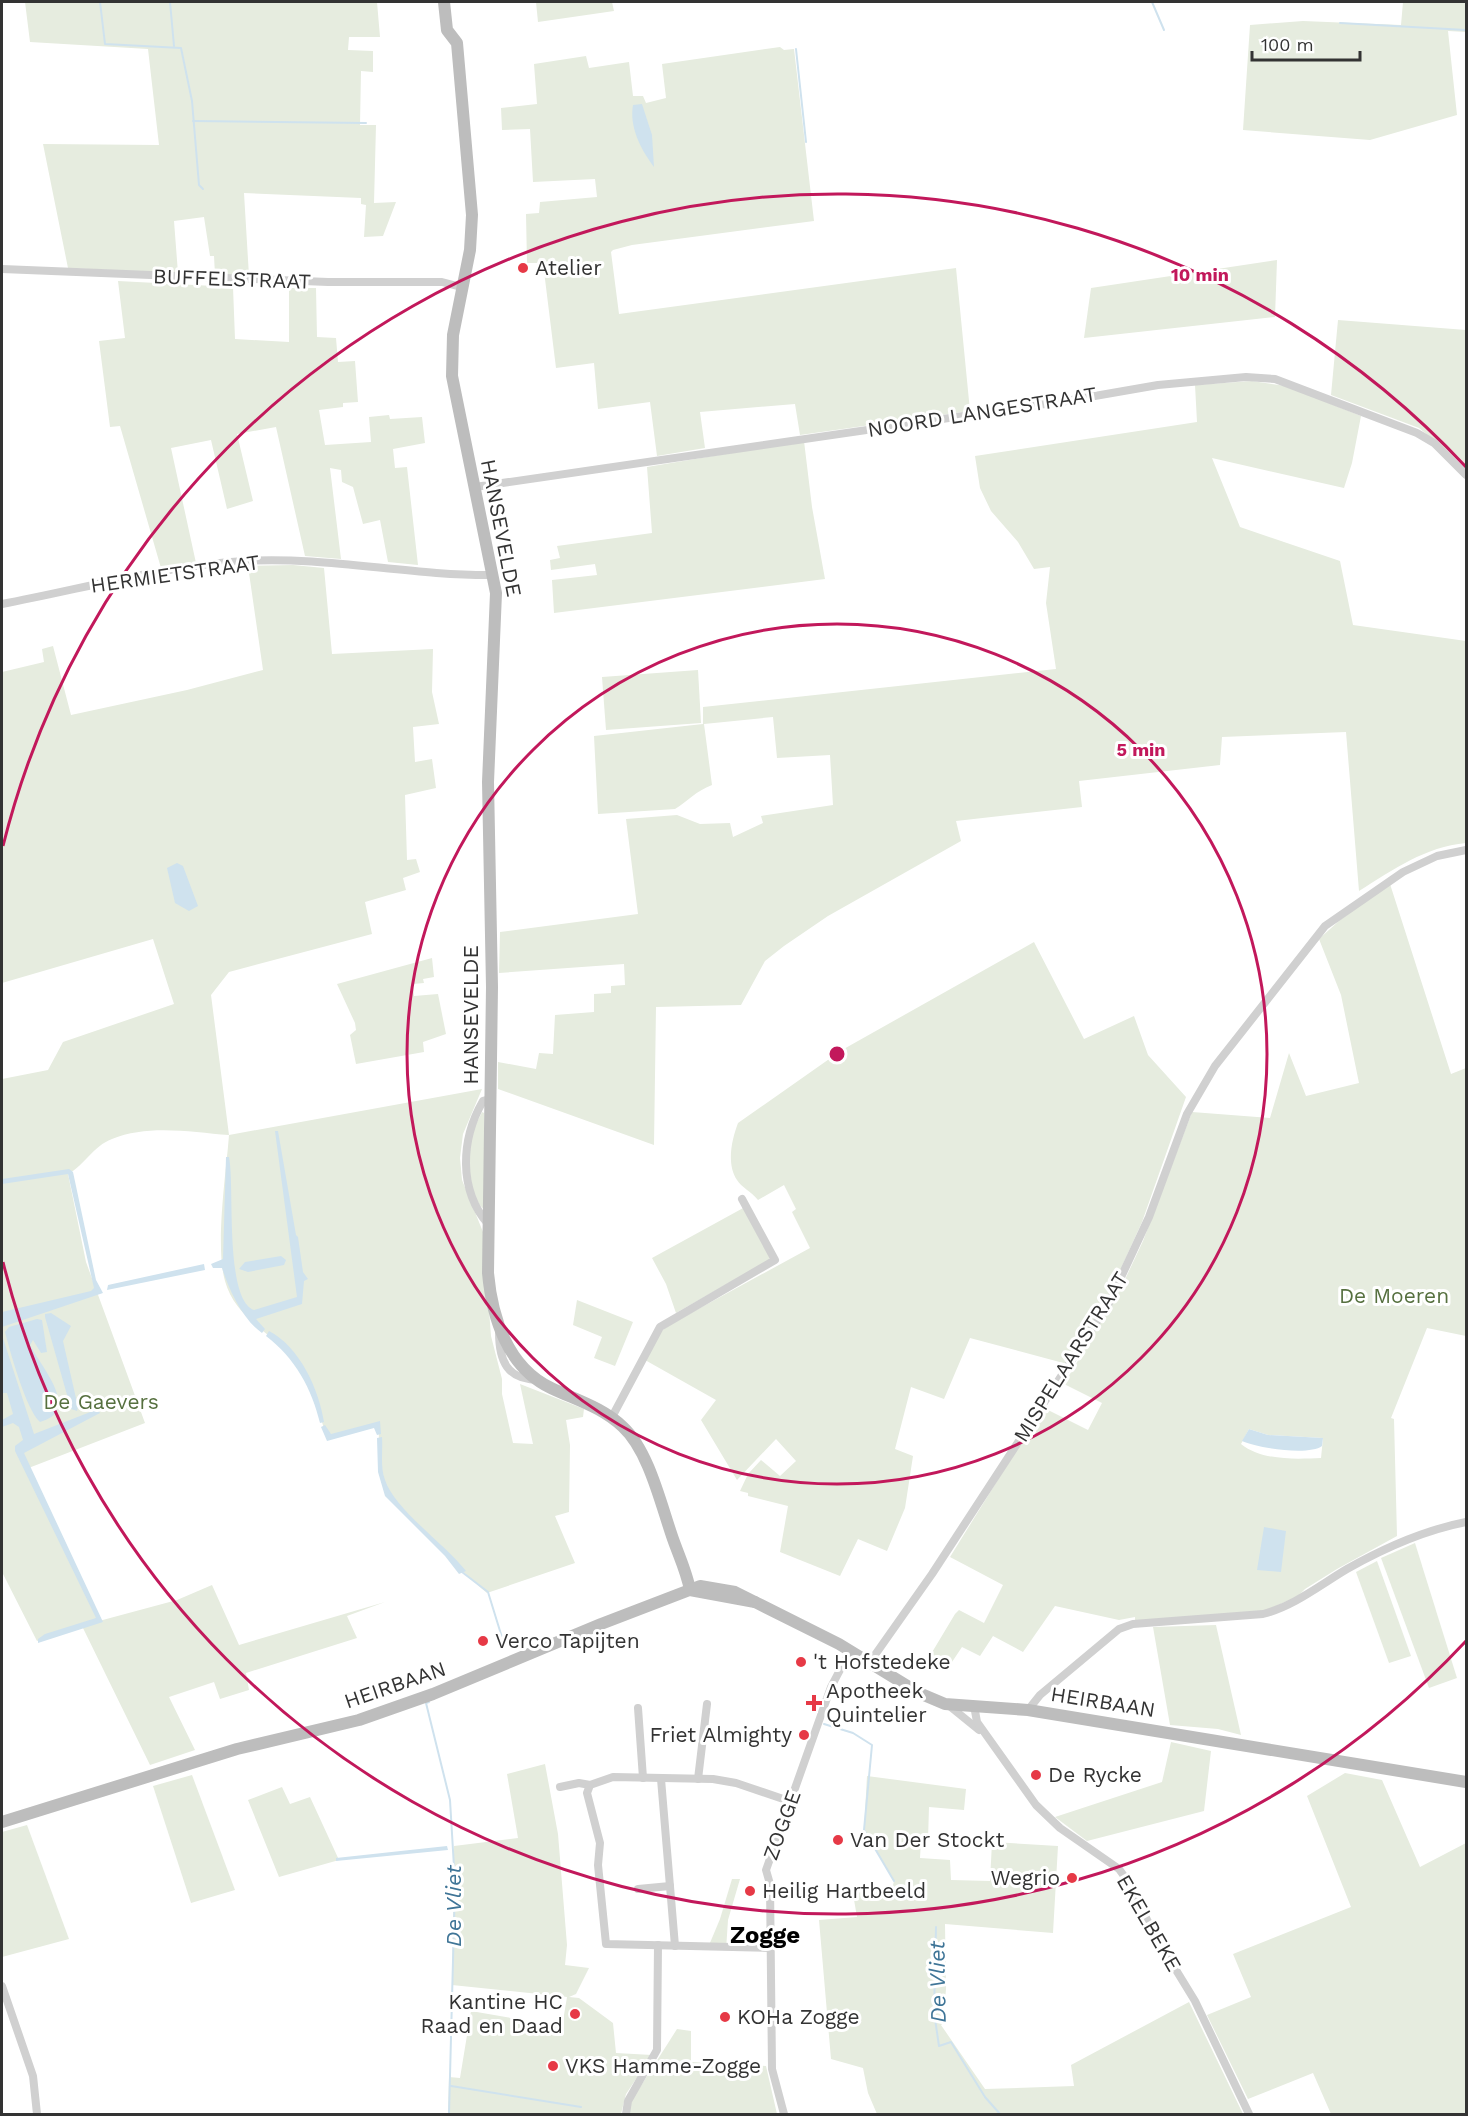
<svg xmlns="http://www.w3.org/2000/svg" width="1468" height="2116" font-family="'Work Sans',sans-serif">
	<rect width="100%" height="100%" fill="#fff"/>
	<g fill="#e6ecdf" fill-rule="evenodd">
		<polygon points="25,2 377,2 380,37 349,37 348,50 373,51 373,72 361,71 360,125 376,125 374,203 396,202 383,236 364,237 366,205 361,204 361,198 244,193 249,276 215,275 214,256 210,256 204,217 174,221 178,273 68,268 43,144 159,145 148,49 30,42"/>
		<polygon points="536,2 612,2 614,11 538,22"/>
		<polygon points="1403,2 1466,2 1466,32 1448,31 1457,115 1370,140 1243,130 1250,25 1303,21 1401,25"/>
		<polygon points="780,47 784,50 794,49 814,221 632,245 613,250 611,252 619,314 956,268 970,411 800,435 795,404 700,412 705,448 657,456 650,402 598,409 594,363 556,368 543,263 527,263 526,214 539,213 540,202 597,197 595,179 533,182 530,129 502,130 501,108 537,104 534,64 586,56 589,68 629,62 633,96 643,96 646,103 666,98 662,64"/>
		<polygon points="1277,260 1275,317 1084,338 1091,288"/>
		<polygon points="118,281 233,287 235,339 289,342 289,288 316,288 317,337 336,338 338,362 355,361 358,402 343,403 343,407 319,410 325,445 371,442 369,417 389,415 390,419 422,417 425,443 393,449 395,468 407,467 418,565 388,562 380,520 363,524 353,487 342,482 341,470 330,468 341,559 305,556 276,427 237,434 253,501 227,509 211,440 171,448 196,563 161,568 120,426 110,427 99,341 125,338"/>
		<polygon points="1338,320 1466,330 1466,467 1419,428 1331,395"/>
		<path d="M1252,381l34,5 75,30 -9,47 -8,25 -132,-30 28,69 100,34 13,64 113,16v202c-41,4 -72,26 -107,48l-13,-159 -124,5 -2,28 -141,16 3,26 -126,14 5,20 -133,75 -44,30 -19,15 -24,44 -85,2 -2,138 -156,-56v-27l38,7 3,-16 14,1 2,-39 39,-3v-18l17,-1v-7l14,-1 -1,-21 -125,9 1,-41 138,-18 -12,-95 51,-4 23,9 30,-1 3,14 30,-14 -2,-7 72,-11 -3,-50 -53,3 -4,-41 -69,7 8,61c-16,6 -24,16 -37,24l-77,5 -4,-78 109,-12v-17l353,-38 -10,-66 4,-36 -16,2 -16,-27 -27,-31 -11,-23 -5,-32 222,-34 -2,-37z"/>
		<polygon points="804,441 812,507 825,579 554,613 552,580 597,575 595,564 551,570 550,560 560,558 557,546 652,533 647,467"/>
		<path d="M293,565l31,3 8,86 101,-5 -1,43 7,32 -26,3 2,35 17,-3 4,29 -31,7 2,65 9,-1 4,13 -17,6 3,12 -41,12 7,32 -143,38 -18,23 18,140 253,-46 -19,45 -3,24 2,22 21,52 8,104 11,43v15l11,49 20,1 -13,-60 64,25 -1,8 -17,3 4,25 -1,67 -14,4 20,47 -88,30c-20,-17 -98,-88 -104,-110 -5,-18 -3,-41 -5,-60l-51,15c-9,-28 -16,-56 -34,-79 -21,-26 -58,-41 -68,-78 -10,-35 1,-107 4,-146 -38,-3 -81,-11 -117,4 -19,7 -27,26 -44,35l18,88 59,161 -119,46 73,152 78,-21 35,-15 27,60 146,-43 -38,14 10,22 -111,35 3,17 -29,9 -6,-17 -45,15 26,53 -45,15 -68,-139 -45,15 -35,-69v-493l46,-9 15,-28 111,-38 -21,-65 -151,44v-311l42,-10 -2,-13 11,-3 18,69 116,-25 76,-20 -15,-104z"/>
		<polygon points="698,670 701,723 606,730 602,677"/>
		<path d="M1390,884l61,190 15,-6v268l-39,-8 -36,90 3,1 3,117 -60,33 -32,20 -7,7 -33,15 -130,10v-4l-16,3 -64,-14 -32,46 -30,-16 -13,20 -18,-9 -12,18 -19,-11 24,-40 4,-4 25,13 19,-38 -53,-28 67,-108 29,-40 42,21 14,-27 -38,-19 57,-96 22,-47 49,-129 78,6 19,-65 17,43 53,-13 -18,-88 -22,-56 21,-19zM1249,1429l19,6 55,3 -2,20c-25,1 -59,3 -80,-14z"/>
		<path d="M1034,942l50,97 50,-23 14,39 38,42 -44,125 -34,75 -41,67 -97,-26 -26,61 -33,-12 -16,62 18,7 -8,52 -18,43 -29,-12 -18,37 -60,-24 8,-46 -40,-10v-3l-8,-2 8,-17 13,-14 19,16 16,-15 -20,-22 -39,41 -36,-60 15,-20 -71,-40 14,-27 10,-8 141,-77 -18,-36 4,-3 -12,-24 -26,15c-6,-8 -17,-13 -21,-20 -11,-16 -5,-41 1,-57l104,-73z"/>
		<polygon points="432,958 434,977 423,979 424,983 413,984 414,996 438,994 446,1034 423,1042 424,1052 356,1064 350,1035 356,1030 355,1023 337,984"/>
		<path d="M482,1112l2,1v96c-14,-10 -17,-50 -14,-66 1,-11 8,-22 12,-31z"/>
		<polygon points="745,1207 770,1257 769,1260 676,1313 666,1284 652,1258"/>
		<polygon points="577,1300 633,1322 615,1366 594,1358 602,1337 573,1325"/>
		<polygon points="1415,1543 1457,1678 1429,1688 1381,1558"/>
		<polygon points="1377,1561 1411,1656 1389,1663 1356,1572"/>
		<polygon points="1216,1625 1241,1735 1218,1729 1170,1725 1153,1627"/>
		<polygon points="1171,1742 1211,1751 1204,1811 1087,1841 1055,1817 1162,1782"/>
		<polygon points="545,1764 558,1834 567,1945 565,1965 589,1968 576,1994 569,1997 579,1998 613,2023 616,2053 652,2055 626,2094 621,2114 448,2114 449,2077 460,2078 471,2011 562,2027 567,1997 452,1985 454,1846 518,1838 507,1774"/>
		<polygon points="1345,1773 1382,1780 1420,1867 1466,1843 1466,2114 1331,2114 1313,2073 1248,2099 1207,2015 1251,1997 1233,1954 1351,1907 1307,1796"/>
		<polygon points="192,1775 235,1890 191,1903 153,1786"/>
		<polygon points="867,1776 966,1789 964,1810 929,1807 928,1840 921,1840 920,1858 950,1860 951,1880 990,1881 992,1842 1058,1846 1053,1933 945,1924 946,1989 944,2012 946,2021 941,2025 985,2089 1074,2086 1071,2065 1189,2002 1243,2114 877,2114 868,2093 863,2068 831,2059 819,1920 857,1917 853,1894 893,1885 894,1881 864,1830"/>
		<polygon points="282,1787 290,1804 310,1797 339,1860 279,1877 248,1800"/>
		<polygon points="27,1825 69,1939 2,1957 2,1832"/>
		<polygon points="732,1879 740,1879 728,1920 726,1950 707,1950 720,1919"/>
		<polygon points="677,2029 691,2031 691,2062 766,2066 777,2114 630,2114 630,2103"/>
	</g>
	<g fill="#cfe2ee">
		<path d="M642,104l10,31 2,32c-13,-17 -25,-40 -21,-62z"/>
		<polygon points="177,863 183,866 198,906 189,911 175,903 167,868"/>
		<path d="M275,1131h3l18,104 2,2 5,35 5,7 -4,2 -2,23 -46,15 9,10 -3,4c-19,-13 -33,-43 -40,-65h-9l-2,-4 12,-5 3,-102h3c6,29 -5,142 25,153l43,-13z"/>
		<polygon points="69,1169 73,1172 96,1280 103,1293 2,1327 2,1312 91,1291 94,1288 68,1174 2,1184 2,1179"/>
		<polygon points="281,1256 286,1260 284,1265 248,1272 239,1269 245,1262"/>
		<polygon points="204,1264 205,1270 107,1290 108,1285"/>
		<polygon points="51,1313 71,1326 63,1341 78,1407 77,1411 71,1409 45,1317 45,1314"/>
		<path d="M37,1319l5,1 5,32 -6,1 -8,-13 -3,5c11,22 52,66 10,77 -14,-12 -30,-71 -35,-90l4,-5z"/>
		<path d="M269,1331c31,16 50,59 55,91l-4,1c-8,-34 -25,-65 -54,-87z"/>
		<polygon points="2,1335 34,1434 98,1409 100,1413 24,1453 103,1622 38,1643 38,1639 45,1634 96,1618 15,1451 15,1446 23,1440 19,1427 13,1423 2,1427 2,1420 13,1414 7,1393 2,1393"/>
		<polygon points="380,1421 381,1434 377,1435 374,1428 327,1441 321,1427 325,1425 331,1434"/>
		<path d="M1249,1429l19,6 55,3 -1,8c-13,10 -65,2 -80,-5z"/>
		<path d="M382,1437c1,14 -2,30 3,43 10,30 59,63 81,91l-7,3 -14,-18 -60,-60 -7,-24 -1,-34z"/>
		<polygon points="1264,1527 1286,1531 1281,1572 1257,1570"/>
		<polygon points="447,1846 448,1850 336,1861 336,1858"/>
	</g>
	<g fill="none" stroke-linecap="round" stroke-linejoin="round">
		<g stroke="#cfe2ee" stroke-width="2">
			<polyline points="100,2 105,44 181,48 192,101 199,185 203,189"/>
			<polyline points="170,2 174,46"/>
			<polyline points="1152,2 1164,30"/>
			<polyline points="1340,23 1466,30"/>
			<polyline points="796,49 806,142"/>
			<polyline points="193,121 366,123"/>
			<polyline points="462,1572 488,1592 504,1644"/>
			<polyline points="429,1702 426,1703 450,1800 455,1884 449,2114"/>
			<polyline points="824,1724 853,1733 872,1745 864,1830 894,1881"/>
			<polyline points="936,1927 934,2012 939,2046 951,2042 985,2097 1000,2114"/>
			<polyline points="451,2086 581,2107"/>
		</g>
		<g stroke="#d0d0d0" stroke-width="8">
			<polyline points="2,269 328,282 442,282 461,287"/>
			<polyline points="475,487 1066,401 1158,385 1246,377 1275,379 1417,433 1434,443 1466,475"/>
			<path d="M2,604c80,-15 160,-38 242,-43 83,-5 166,15 250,14"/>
			<path d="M488,1224c-30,-35 -27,-85 -5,-123l8,-2"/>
			<path d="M499,1332c0,29 8,48 40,48"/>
			<polyline points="612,1417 660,1327 775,1260 742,1199"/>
			<polyline points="870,1662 932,1574 1109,1303 1149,1217 1187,1114 1215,1066 1325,926 1403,872 1437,856 1466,850"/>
			<polyline points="947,1704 979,1730"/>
			<polyline points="977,1706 975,1711 977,1722 1036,1805 1060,1828 1119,1869 1129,1883 1154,1934 1195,2001 1249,2114"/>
			<polyline points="638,1708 643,1778"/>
			<path d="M1028,1710l12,-15 79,-66 14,-5 130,-10c31,-8 57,-29 84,-45 37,-21 78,-39 119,-47"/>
			<polyline points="661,1779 675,1946"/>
			<polyline points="698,1779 707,1704"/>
			<polyline points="560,1787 579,1783 590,1785"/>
			<polyline points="638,1889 670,1886"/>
			<polyline points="770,1948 606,1944 598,1865 600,1843 587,1793 590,1785 613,1777 713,1779 736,1783 792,1802"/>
			<polyline points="2,1986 33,2076 37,2114"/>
			<polyline points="626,2114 628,2101 657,2050 658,1945"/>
			<polyline points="784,2114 772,2069 770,1884 766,1870 831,1687 850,1651"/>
		</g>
		<g stroke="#bdbdbd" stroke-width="12">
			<path d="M444,2l3,28 10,13 15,172 -2,35 -17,85 -1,41 44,217 -8,189 4,205 -4,286c4,44 19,94 63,115 25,12 51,19 72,39 26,24 38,78 50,112 6,17 14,34 17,51"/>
			<polyline points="755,1602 839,1644 919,1693 945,1704 1028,1710 1466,1782"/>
			<polyline points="2,1822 237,1749 359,1720 433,1694 601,1624 700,1586 735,1592 755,1602 690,1590"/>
		</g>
	</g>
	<g fill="none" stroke="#c2185b" stroke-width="3">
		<circle cx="837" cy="1054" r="430"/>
		<path d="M1466 1641A860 860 0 0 1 3 1262M3 846A860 860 0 0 1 1466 467"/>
	</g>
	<g fill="#e63946" stroke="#fff" stroke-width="2">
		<circle cx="523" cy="268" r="6"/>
		<circle cx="483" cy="1641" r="6"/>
		<circle cx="801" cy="1662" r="6"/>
		<path d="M811 1694h6v6h6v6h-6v6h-6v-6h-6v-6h6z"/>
		<circle cx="804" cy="1735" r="6"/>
		<circle cx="1036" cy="1775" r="6"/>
		<circle cx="838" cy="1840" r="6"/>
		<circle cx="1072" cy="1878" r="6"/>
		<circle cx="750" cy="1891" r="6"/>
		<circle cx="575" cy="2014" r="6"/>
		<circle cx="725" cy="2017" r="6"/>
		<circle cx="553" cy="2066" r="6"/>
	</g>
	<g text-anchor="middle" stroke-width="6" stroke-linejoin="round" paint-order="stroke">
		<g font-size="21" fill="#333" stroke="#fff" text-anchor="start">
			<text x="535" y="275">Atelier</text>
			<text x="495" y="1648">Verco Tapijten</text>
			<text x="813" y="1669">'t Hofstedeke</text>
			<text x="826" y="1698">Apotheek<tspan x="826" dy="24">Quintelier</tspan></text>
			<text x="792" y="1742" text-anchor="end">Friet Almighty</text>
			<text x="1048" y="1782">De Rycke</text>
			<text x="850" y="1847">Van Der Stockt</text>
			<text x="1060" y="1885" text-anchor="end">Wegrio</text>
			<text x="762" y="1898">Heilig Hartbeeld</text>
			<text x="563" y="2009" text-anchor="end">Kantine HC<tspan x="563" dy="24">Raad en Daad</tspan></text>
			<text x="737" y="2024">KOHa Zogge</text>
			<text x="565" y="2073">VKS Hamme-Zogge</text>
		</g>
		<g font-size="21" fill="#333" stroke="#fff">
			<text transform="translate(232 279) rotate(2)" y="7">BUFFELSTRAAT</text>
			<text transform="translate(982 412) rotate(-9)" y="7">NOORD LANGESTRAAT</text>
			<text transform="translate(501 528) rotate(79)" y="7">HANSEVELDE</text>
			<text transform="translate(175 574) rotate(-8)" y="7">HERMIETSTRAAT</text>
			<text transform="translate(471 1015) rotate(-90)" y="7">HANSEVELDE</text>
			<text transform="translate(1071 1357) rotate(-58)" y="7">MISPELAARSTRAAT</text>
			<text transform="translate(395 1685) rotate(-19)" y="7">HEIRBAAN</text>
			<text transform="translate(1103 1702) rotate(9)" y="7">HEIRBAAN</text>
			<text transform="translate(782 1825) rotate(-70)" y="7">ZOGGE</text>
			<text transform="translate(1149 1923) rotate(60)" y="7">EKELBEKE</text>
		</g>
		<g font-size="21" fill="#56703f" stroke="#fff">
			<text x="1394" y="1303">De Moeren</text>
			<text x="101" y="1409">De Gaevers</text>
		</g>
		<g font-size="22" font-style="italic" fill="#3f7597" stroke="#fff">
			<text transform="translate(453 1906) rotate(-90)" y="8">De Vliet</text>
			<text transform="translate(937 1982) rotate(-91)" y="8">De Vliet</text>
		</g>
		<g font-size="24" font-weight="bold" fill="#000" stroke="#fff">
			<text x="765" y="1943">Zogge</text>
		</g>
	</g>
	<circle cx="837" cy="1054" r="9" fill="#c2185b" stroke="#fff" stroke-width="3"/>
	<g font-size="18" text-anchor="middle" font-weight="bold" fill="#c2185b" stroke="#fff" stroke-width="6" stroke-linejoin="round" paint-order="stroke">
		<text x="1200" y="281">10 min</text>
		<text x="1141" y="756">5 min</text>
	</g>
	<rect width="1468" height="2116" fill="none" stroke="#333333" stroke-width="6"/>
	<path d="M1252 51v9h108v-9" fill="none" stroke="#333333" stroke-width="3"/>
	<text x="1261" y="51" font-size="18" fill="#333333" stroke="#ffffff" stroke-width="4.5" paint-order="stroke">100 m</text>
</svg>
